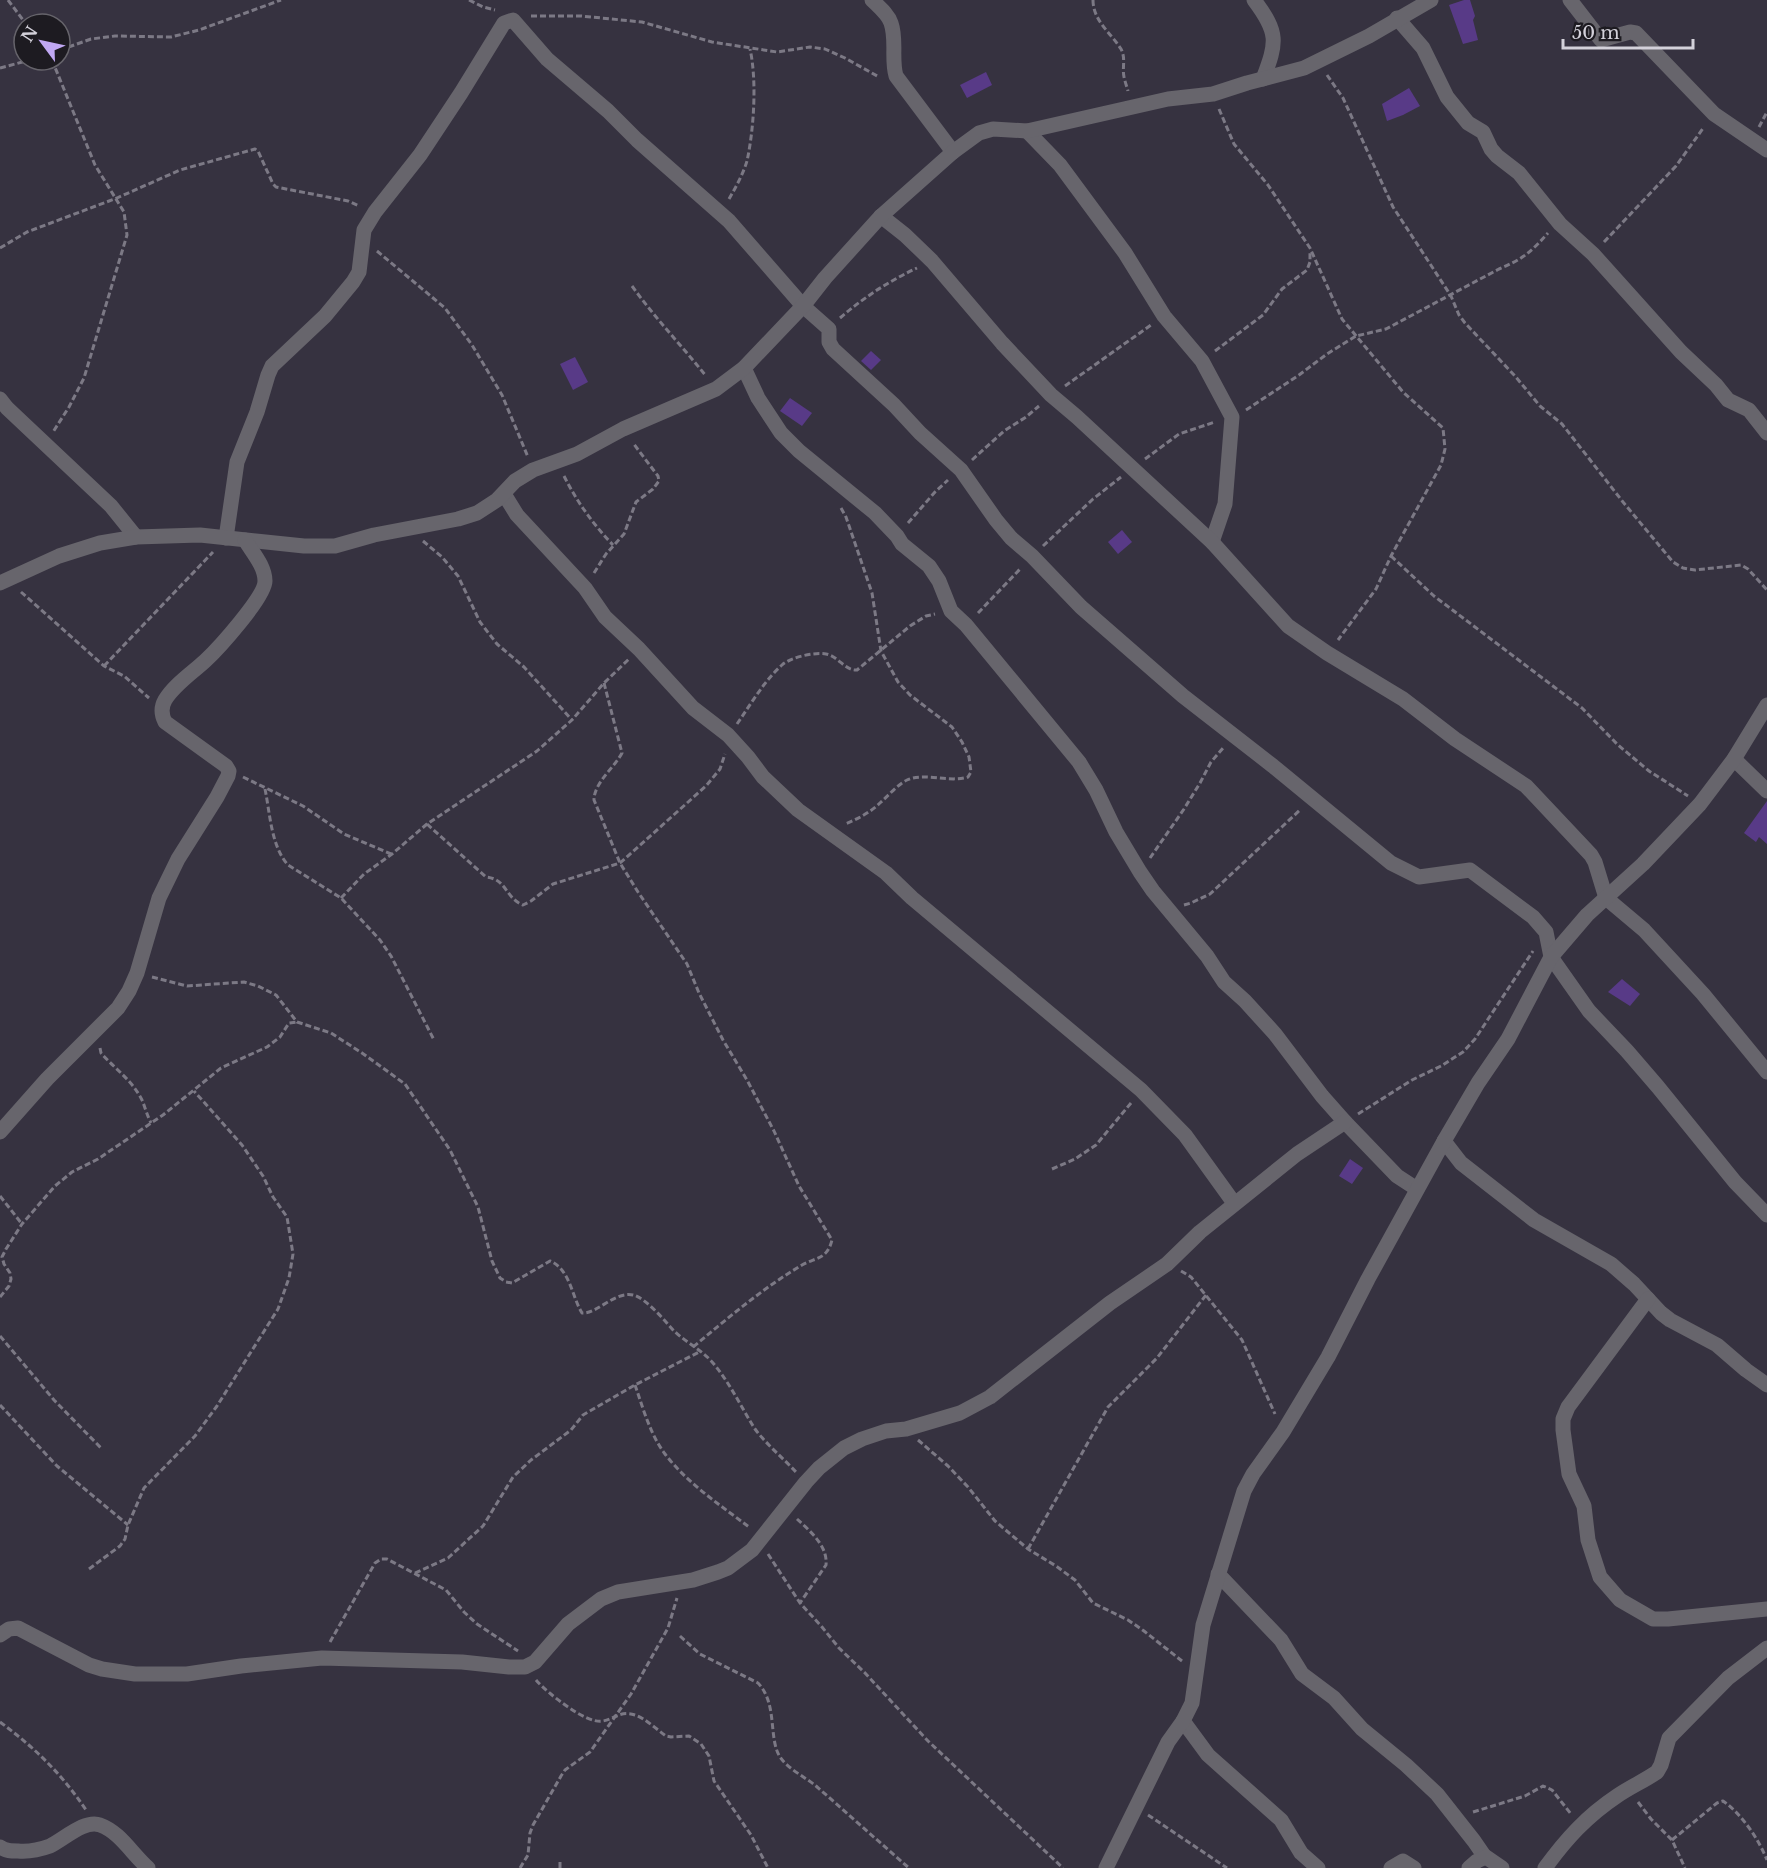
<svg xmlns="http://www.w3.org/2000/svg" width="1767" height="1868" font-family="'Libre Baskerville',serif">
	<rect width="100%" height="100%" fill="#363240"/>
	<g fill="#583a87">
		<polygon points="1464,0 1470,0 1475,16 1473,20 1478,40 1463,44 1449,5"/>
		<polygon points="986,72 992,85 967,98 960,85"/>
		<polygon points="1409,88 1420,106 1403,115 1387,121 1382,104"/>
		<polygon points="871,351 881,360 871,370 861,361"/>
		<polygon points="575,357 588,382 573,390 560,364"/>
		<polygon points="790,398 812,413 802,426 780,411"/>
		<polygon points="1122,530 1132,542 1118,554 1108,542"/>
		<polygon points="1767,801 1767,844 1759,837 1756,842 1744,833"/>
		<polygon points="1622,979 1640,994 1630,1006 1608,992"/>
		<polygon points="1350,1159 1363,1168 1352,1184 1339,1176"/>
	</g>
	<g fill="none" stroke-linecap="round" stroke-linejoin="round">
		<g stroke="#7c7985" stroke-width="3" stroke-dasharray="6 3" stroke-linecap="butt">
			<polyline points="8,0 26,24"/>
			<polyline points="469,0 483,7 495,10"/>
			<path d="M1093,0c0,21 18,33 28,49 5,9 1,19 3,28 1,5 3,10 4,14"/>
			<polyline points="531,16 581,16 642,22 712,42 777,52 810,47 825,49 845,58 879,77"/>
			<polyline points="60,50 91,39 115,36 171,37 199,30 281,0"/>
			<polyline points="52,60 95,165 124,212 127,235 84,378 69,407 53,432"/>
			<polyline points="0,68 30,60"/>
			<polyline points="1327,75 1343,98 1393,207 1451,296 1459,315 1465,323 1515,376 1540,406 1562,424 1623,502 1673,562 1683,568 1695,570 1741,565 1748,569 1767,590"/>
			<polyline points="1219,109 1234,144 1268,185 1310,248 1342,319 1403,392 1443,428 1445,449 1441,465 1391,556 1376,589 1338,640"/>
			<polyline points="1759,127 1767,112"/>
			<path d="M729,199c7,-12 14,-25 18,-38 7,-32 10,-81 3,-112"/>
			<polyline points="1604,242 1676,166 1704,127"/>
			<polyline points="0,248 27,232 117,198 180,170 255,149 258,151 273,184 276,187 348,201 359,206"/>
			<polyline points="377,251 445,308 472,345 502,395 528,457"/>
			<path d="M632,286c23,32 50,60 74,90"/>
			<path d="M840,318c23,-20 49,-37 77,-50"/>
			<polyline points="1215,351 1263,315 1282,289 1307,270 1310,262 1310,251"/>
			<polyline points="1065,386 1151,325"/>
			<path d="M1246,410l53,-35 28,-21 29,-18 30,-7 113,-60c24,-10 32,-17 49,-36"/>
			<polyline points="1145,459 1179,434 1215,422"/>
			<polyline points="972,460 1004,431 1026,417 1039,406"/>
			<path d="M564,476c13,26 29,48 49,69"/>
			<path d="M841,508l5,9 26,76 9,58 17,31 12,13 42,32 10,15 7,15 2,15 -3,5c-20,6 -43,-5 -61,3 -10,5 -18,15 -26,22 -10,10 -23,17 -36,22"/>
			<polyline points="908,523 935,492 948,480"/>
			<polyline points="423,541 442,557 458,576 480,622 497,644 524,667 572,720"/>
			<polyline points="1043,546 1093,499 1121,477"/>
			<polyline points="1391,556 1434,596 1582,708 1618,745 1649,771 1688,796"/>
			<polyline points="594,573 606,554 624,534 636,502 653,489 659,481 658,476 633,443"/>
			<polyline points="21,592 104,666 124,676 149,698"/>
			<polyline points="978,613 1021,568"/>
			<polyline points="104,666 213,552"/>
			<path d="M604,683l18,70c-8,15 -28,30 -28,47l26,63 18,29 49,72 12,29 24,47 24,40 27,51 25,55 33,54c-5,20 -16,17 -30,25 -39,23 -74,53 -109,82"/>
			<path d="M737,724c14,-20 27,-43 45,-59 9,-8 32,-13 44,-11 12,2 19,17 31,16l53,-44 16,-10 9,-2"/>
			<polyline points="243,777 303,806 344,834 391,854"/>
			<path d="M265,789c5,24 6,57 23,76l53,33 39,42 11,16 43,84"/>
			<path d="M427,824l59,53c21,2 19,21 37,28l8,-4 22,-17 67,-21 86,-77 14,-17 5,-15"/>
			<polyline points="1150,858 1184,809 1200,783 1211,762 1224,747"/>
			<polyline points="341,898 364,874 392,854 427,824 537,751 572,720 604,683 629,659"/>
			<polyline points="1184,905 1191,903 1210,894 1300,810"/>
			<path d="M152,977l35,9 57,-4 14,4 18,9 21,27 34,11 31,20 43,31 45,66 28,57 14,54 8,17 6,4 6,1 38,-22c20,8 22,36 32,52 15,1 33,-22 51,-18 13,3 32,26 41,36 13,12 28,19 39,32 17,20 28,44 42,66 11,15 28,29 41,43"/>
			<path d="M100,1048l1,5c14,16 31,27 41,47 3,7 5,15 9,23"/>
			<polyline points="1358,1114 1412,1080 1441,1066 1463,1052 1475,1039 1533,951"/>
			<polyline points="1052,1169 1075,1159 1096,1145 1131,1103"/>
			<polyline points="0,1196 22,1224"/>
			<polyline points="1181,1271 1191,1277 1242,1340 1275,1414"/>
			<polyline points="0,1297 9,1286 11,1279 10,1273 4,1264 2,1257 6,1249 22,1224 55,1186 72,1172 98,1159 163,1115 221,1068 267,1047 280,1037 289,1023 297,1022"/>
			<polyline points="0,1336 54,1400 102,1449"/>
			<path d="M635,1385c8,23 15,49 30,69 22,29 55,51 84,73"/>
			<polyline points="0,1405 57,1466 128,1525"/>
			<polyline points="918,1440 948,1466 968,1487 995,1521 1028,1549 1056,1566 1075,1580 1093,1603 1128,1620 1144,1631 1182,1661"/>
			<path d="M797,1519c13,12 31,27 29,46l-26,38"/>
			<polyline points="1028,1549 1108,1407 1157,1358 1206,1295"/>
			<polyline points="768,1554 800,1603 822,1627 839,1648 865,1673 928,1741 1063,1868"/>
			<polyline points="89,1569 120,1546 125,1539 128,1525 144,1488 195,1436 217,1406 278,1309 289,1278 293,1254 287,1217 273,1197 263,1176 242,1145 194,1091"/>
			<polyline points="415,1573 448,1558 483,1526 513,1477 531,1460 571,1430 583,1415 635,1385 701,1351"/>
			<path d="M680,1636l20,18 58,29c20,21 10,55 22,74 8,12 25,20 36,29 31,27 62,55 93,82"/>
			<polyline points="330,1642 375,1563 381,1559 387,1559 446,1590 464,1612 477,1624 518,1651"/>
			<path d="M536,1680c10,12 51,45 67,41 12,-2 17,-11 32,-6 10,3 21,14 31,21l5,1 18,-1 12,8 8,12 5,25 37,54 17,33"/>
			<path d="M0,1722c35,26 61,51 86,88"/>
			<polyline points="1638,1802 1651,1819 1672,1840 1685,1868"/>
			<polyline points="1473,1812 1525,1796 1543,1786 1552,1790 1571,1814"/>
			<polyline points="1148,1815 1227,1868"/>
			<path d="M1672,1840l45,-37 6,-2c19,13 36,39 44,59"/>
			<polyline points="520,1868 528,1855 530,1833 533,1825 561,1776 565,1770 590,1752 631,1694 668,1628 677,1598"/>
			<polyline points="560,1868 560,1861"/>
		</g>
		<g stroke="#67656c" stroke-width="15">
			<path d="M872,0c7,7 16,14 19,23 6,17 0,36 5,53l57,76"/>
			<path d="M1254,0c25,33 23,42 9,79"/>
			<polyline points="1570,0 1601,40 1630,32 1636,33 1714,114 1767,150"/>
			<polyline points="1397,18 1423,48 1447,97 1468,123 1483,132 1491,149 1497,156 1519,173 1560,224 1593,254 1681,352 1716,385 1728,400 1749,410 1767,433"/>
			<polyline points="1027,131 1060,165 1125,253 1164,316 1202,361 1232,417 1225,504 1212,542"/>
			<polyline points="881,216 905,235 932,261 1002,343 1051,395 1077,417 1212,542 1288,626 1327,653 1403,699 1455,739 1526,786 1591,855 1595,862 1606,898 1644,930 1703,994 1767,1072"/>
			<polyline points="744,368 758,398 781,433 799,451 875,513 897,536 902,544 929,566 939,581 951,611 966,625 1079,762 1096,790 1116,832 1140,872 1153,891 1207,956 1224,982 1245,1001 1275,1034 1322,1096 1345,1122 1397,1176 1417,1189"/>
			<polyline points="0,399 7,408 111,506 136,537"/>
			<polyline points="504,494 517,515 585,588 605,617 639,649 693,708 728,735 748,757 763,777 798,810 886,873 912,898 1141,1090 1185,1135 1234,1203"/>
			<polyline points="226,538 237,462 257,412 268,375 272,366 325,316 353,282 359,272 364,230 375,212 420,155 461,93 504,23 513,20 547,59 608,111 637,140 729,221 803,306 829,329 829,342 833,349 894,405 920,433 961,470 996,520 1011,538 1032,556 1081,607 1183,696 1273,766 1391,863 1419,877 1470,870 1533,917 1546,932 1551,957 1589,1011 1627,1051 1658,1087 1735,1182 1767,1215"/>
			<polyline points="0,583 59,556 100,543 136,537 200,535 304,546 335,546 374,535 458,519 477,513 497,500 515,481 533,470 577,454 623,429 716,389 744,368 803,306 825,278 881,216 953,152 979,133 993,129 1027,131 1168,99 1213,94 1247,83 1304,68 1369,36 1431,0"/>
			<polyline points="1734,759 1767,791"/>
			<path d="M0,1132l47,-53 71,-71 11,-17 8,-18 22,-75 19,-39 39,-62 11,-21 1,-5 -3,-5 -61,-44c-4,-8 -4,-15 0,-22 9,-15 27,-27 40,-39 13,-12 60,-64 60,-80 0,-15 -13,-29 -20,-41"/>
			<polyline points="1444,1141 1461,1163 1534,1220 1611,1264 1634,1284 1661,1313 1670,1320 1717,1345 1746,1370 1767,1385"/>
			<polyline points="1648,1299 1568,1407 1563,1419 1563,1430 1569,1474 1584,1506 1588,1540 1600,1577 1620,1600 1653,1619 1668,1619 1767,1609"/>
			<polyline points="1218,1574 1281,1640 1302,1674 1334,1698 1362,1729 1406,1765 1437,1794 1474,1841 1485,1857"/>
			<polyline points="0,1635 9,1629 18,1628 89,1665 102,1669 135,1674 187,1674 241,1666 322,1658 462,1662 509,1667 525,1667 535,1662 568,1624 601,1599 618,1592 693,1580 718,1572 728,1568 752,1550 806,1482 819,1468 844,1448 862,1439 886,1431 906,1429 960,1413 990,1397 1110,1303 1167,1264 1200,1232 1297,1154 1345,1122"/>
			<polyline points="1183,1721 1208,1755 1281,1820 1301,1853 1318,1868"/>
			<path d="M0,1847c6,4 11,4 18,4 11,1 21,-1 32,-5 13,-6 35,-27 50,-21 20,7 32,29 48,43"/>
			<polyline points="1106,1868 1168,1742 1183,1721 1192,1703 1203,1625 1244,1491 1253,1474 1283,1432 1328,1357 1368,1279 1444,1141 1478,1083 1508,1039 1551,957 1587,915 1643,864 1700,804 1734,759 1767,705"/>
			<polyline points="1391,1868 1403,1861 1414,1868"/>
			<polyline points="1469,1868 1477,1861 1486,1857 1502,1868"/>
			<path d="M1545,1868c21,-29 42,-52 72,-72 13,-9 27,-15 40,-24l4,-7 8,-27 59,-60 39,-30"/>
		</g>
	</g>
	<g transform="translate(42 42) rotate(303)"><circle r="28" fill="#1d1b21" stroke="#66646b" stroke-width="1.5"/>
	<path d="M0-4.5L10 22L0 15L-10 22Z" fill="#c0a8f3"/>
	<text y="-9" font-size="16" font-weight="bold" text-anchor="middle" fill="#d3d1da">N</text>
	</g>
	<path d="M1563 39v9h130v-9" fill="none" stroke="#d3d1da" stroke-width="3"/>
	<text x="1572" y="39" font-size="18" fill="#d3d1da" stroke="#1d1b21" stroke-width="4.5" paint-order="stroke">50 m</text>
</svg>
